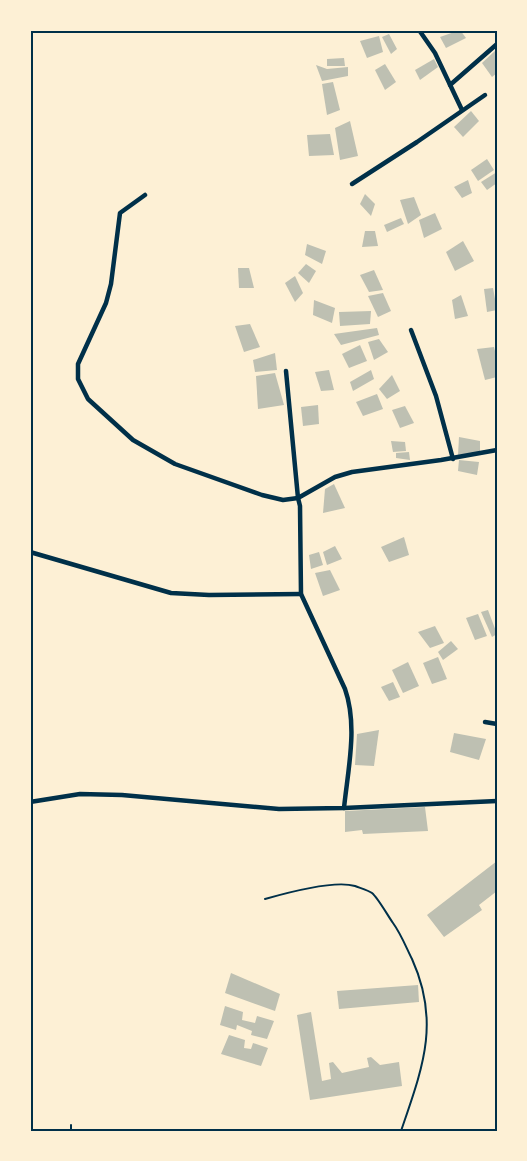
<svg xmlns="http://www.w3.org/2000/svg" width="527" height="1161" font-family="Helvetica,sans-serif">
	<rect width="100%" height="100%" fill="#fdf0d5"/>
	<g fill="#bec0b2">
		<polygon points="460,30 466,38 446,48 440,37"/>
		<polygon points="389,34 397,49 391,54 382,37"/>
		<polygon points="379,36 383,52 367,58 360,41"/>
		<polygon points="497,49 497,73 492,77 482,63"/>
		<polygon points="344,58 345,66 327,66 327,59"/>
		<polygon points="434,59 438,67 420,80 415,70"/>
		<polygon points="385,64 396,82 385,90 375,70"/>
		<polygon points="316,65 327,69 348,67 348,76 322,81"/>
		<polygon points="333,82 340,110 327,115 322,84"/>
		<polygon points="471,111 479,121 463,137 454,127"/>
		<polygon points="350,121 358,156 340,160 335,128"/>
		<polygon points="330,134 334,155 309,156 307,135"/>
		<polygon points="487,159 494,170 478,181 471,170"/>
		<polygon points="497,172 497,183 487,190 481,182"/>
		<polygon points="468,180 472,193 462,198 454,187"/>
		<polygon points="365,194 375,204 371,216 360,204"/>
		<polygon points="414,197 421,215 408,224 400,200"/>
		<polygon points="435,213 442,229 424,238 419,220"/>
		<polygon points="401,218 404,224 387,232 384,225"/>
		<polygon points="365,231 375,231 378,246 362,247"/>
		<polygon points="463,241 474,261 455,271 446,252"/>
		<polygon points="307,244 326,251 322,264 305,255"/>
		<polygon points="306,264 316,271 309,283 298,273"/>
		<polygon points="238,268 249,268 254,288 239,288"/>
		<polygon points="374,270 383,290 369,292 360,275"/>
		<polygon points="295,276 303,293 295,302 285,283"/>
		<polygon points="493,288 497,310 487,312 484,289"/>
		<polygon points="383,293 391,311 378,317 368,296"/>
		<polygon points="461,295 468,316 455,319 452,300"/>
		<polygon points="314,300 335,308 332,323 313,315"/>
		<polygon points="371,311 370,324 340,326 339,312"/>
		<polygon points="250,324 260,347 244,352 235,326"/>
		<polygon points="377,328 379,335 341,345 334,334"/>
		<polygon points="379,339 388,352 374,360 368,342"/>
		<polygon points="360,345 367,361 349,368 342,354"/>
		<polygon points="494,347 497,359 497,377 485,380 477,349"/>
		<polygon points="275,353 277,370 255,372 253,360"/>
		<polygon points="329,370 334,390 321,391 315,372"/>
		<polygon points="371,370 374,379 353,391 350,382"/>
		<polygon points="275,373 284,405 258,409 256,376"/>
		<polygon points="392,375 400,391 387,399 379,389"/>
		<polygon points="377,394 383,409 363,416 356,402"/>
		<polygon points="318,405 319,424 303,426 301,407"/>
		<polygon points="405,406 414,423 400,428 392,410"/>
		<polygon points="459,437 480,441 480,452 458,455"/>
		<polygon points="391,441 405,442 406,451 393,452"/>
		<polygon points="409,452 410,460 396,458 396,453"/>
		<polygon points="459,460 479,462 477,475 458,471"/>
		<polygon points="334,484 345,508 323,513 325,489"/>
		<polygon points="404,537 409,555 389,562 381,547"/>
		<polygon points="335,546 342,559 327,565 323,552"/>
		<polygon points="319,552 323,565 311,569 309,555"/>
		<polygon points="330,570 340,590 323,596 315,573"/>
		<polygon points="488,610 497,634 492,637 481,612"/>
		<polygon points="478,614 487,636 475,640 466,618"/>
		<polygon points="435,626 444,643 430,648 418,632"/>
		<polygon points="451,641 458,649 443,660 438,652"/>
		<polygon points="438,657 447,679 432,684 423,663"/>
		<polygon points="408,662 419,686 403,693 392,670"/>
		<polygon points="393,682 400,697 389,701 381,687"/>
		<polygon points="379,730 374,766 355,765 357,734"/>
		<polygon points="454,733 486,739 479,760 450,752"/>
		<polygon points="425,807 428,831 363,834 362,830 345,832 345,811"/>
		<polygon points="497,861 497,891 479,905 482,910 444,937 427,915"/>
		<polygon points="231,973 280,994 275,1011 225,993"/>
		<polygon points="418,985 419,1002 339,1009 337,991"/>
		<polygon points="225,1006 243,1012 242,1020 255,1023 257,1016 274,1021 267,1039 251,1035 252,1031 237,1025 236,1030 220,1025"/>
		<polygon points="311,1012 322,1081 331,1079 329,1063 333,1062 342,1073 369,1067 367,1058 371,1057 380,1065 399,1062 402,1086 310,1100 297,1015"/>
		<polygon points="229,1035 245,1040 244,1048 251,1049 253,1043 268,1048 261,1066 221,1054"/>
	</g>
	<g fill="none" stroke-linecap="round" stroke-linejoin="round">
		<g stroke="#003049" stroke-width="2">
			<path d="M265,899c21,-6 70,-19 90,-13 5,2 13,4 17,7 6,5 16,23 21,30 8,11 13,24 19,36 29,64 10,110 -11,172"/>
			<polyline points="71,1131 71,1125"/>
		</g>
		<g stroke="#003049" stroke-width="4.5">
			<polyline points="419,30 435,53 462,110"/>
			<polyline points="450,85 497,44"/>
			<polyline points="352,184 417,142 485,95"/>
			<polyline points="145,195 120,213 111,284 106,303 78,364 78,379 88,399 133,440 175,464 262,495 283,500 298,498 335,477 352,472 441,460 497,450"/>
			<polyline points="411,330 436,396 453,459"/>
			<path d="M286,371l12,127 2,8 1,88 44,95c13,37 3,80 -1,119"/>
			<polyline points="30,552 171,593 209,595 301,594"/>
			<polyline points="485,722 497,724"/>
			<polyline points="30,802 80,794 122,795 279,809 344,808 497,801"/>
		</g>
	</g>
	<rect width="527" height="1161" fill="none" stroke="#fdf0d5" stroke-width="63"/>
	<rect x="32" y="32" width="464" height="1098" fill="none" stroke="#003049" stroke-width="2"/>
</svg>
